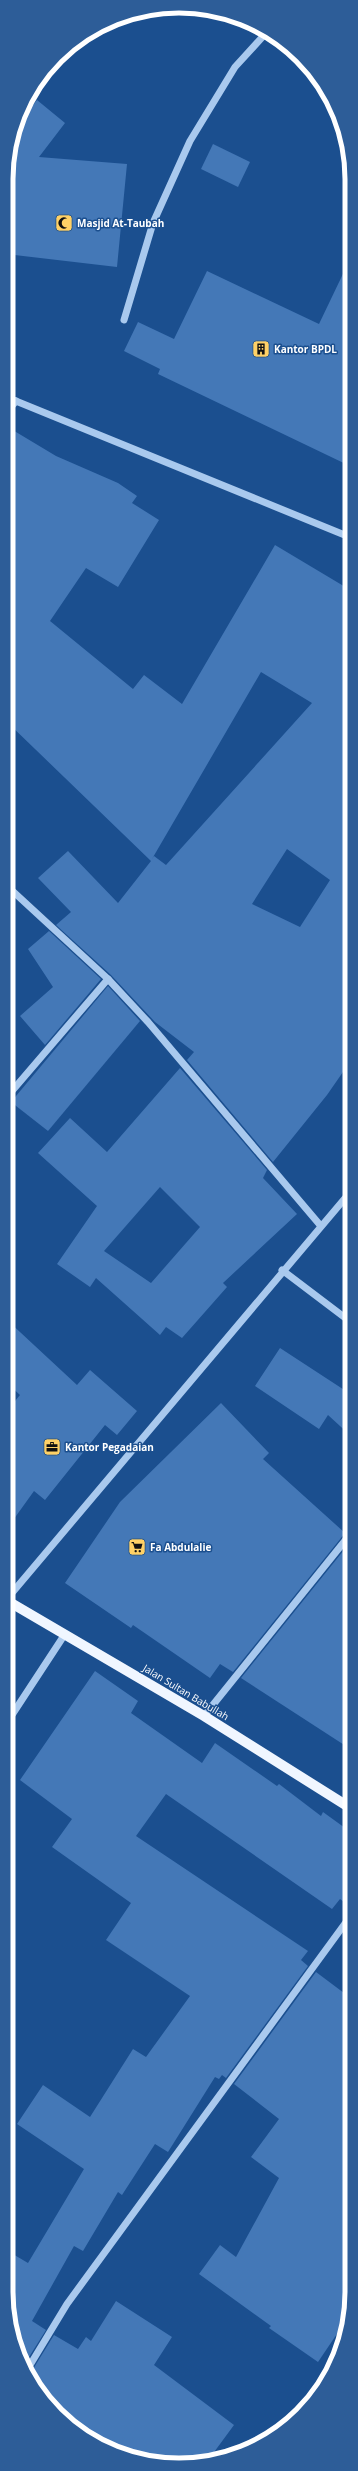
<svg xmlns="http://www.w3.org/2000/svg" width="358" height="2471" font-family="'Open Sans',sans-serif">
	<rect width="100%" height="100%" fill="#1b4f8f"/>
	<g fill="#4478b7" fill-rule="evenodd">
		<polygon points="37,100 65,123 39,157 127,164 117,267 6,254 6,192 18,124"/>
		<polygon points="213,144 250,162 238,187 201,169"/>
		<polygon points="352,255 352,467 158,374 160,369 124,351 138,322 174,339 207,271 319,324"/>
		<path d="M6,426l50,30 62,27 19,13 -5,7 27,17 -41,67 -32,-19 -36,53 83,68 11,-14 38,29 93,-159 77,46v468l-25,36 -54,67 -86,-102 7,-8 -39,-30 -44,-47 -55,-50 15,-13 -33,-34 30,-27 50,52 33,-42 -145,-140zM261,672l51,31 -146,162 -12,-9 -2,3zM287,849l43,31 -30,47 -48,-23z"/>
		<polygon points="49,931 101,979 45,1045 20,1016 53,987 28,949"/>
		<polygon points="108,986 140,1021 48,1131 11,1102"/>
		<path d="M180,1068l87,102 -4,8 34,36 -74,69 4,4 -45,51 -16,-11 -6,8 -64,-57 -6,9 -33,-23 40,-58 -59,-53 32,-35 37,34zM160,1187l40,40 -49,56 -47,-32z"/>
		<polygon points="6,1319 77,1385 90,1370 137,1411 117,1435 105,1425 45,1500 34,1491 6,1530 6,1412 20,1395 6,1382"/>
		<polygon points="280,1348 352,1395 352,1437 328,1415 319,1429 255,1386"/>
		<polygon points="221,1403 269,1453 263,1459 345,1533 233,1672 220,1664 210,1678 133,1625 131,1628 65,1583 120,1502"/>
		<polygon points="352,1540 352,1750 241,1678"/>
		<polygon points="95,1671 138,1701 131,1713 202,1763 215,1743 277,1786 279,1784 321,1816 323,1812 352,1833 352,1908 340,1899 332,1909 166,1794 136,1836 308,1951 301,1960 308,1966 226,2078 222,2075 219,2079 215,2077 168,2152 155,2144 122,2195 118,2192 83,2251 74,2246 32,2321 46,2330 24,2365 19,2358 6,2292 6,2250 28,2263 84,2169 17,2124 43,2085 90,2117 133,2049 146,2057 190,1996 106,1940 131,1903 52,1847 72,1819 20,1780"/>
		<polygon points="316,1972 352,1999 352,2304 347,2319 318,2362 269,2328 271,2326 199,2274 220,2245 236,2257 279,2178 251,2157 279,2119 234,2084"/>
		<polygon points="116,2301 172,2337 154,2365 234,2425 209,2459 168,2465 113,2452 57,2414 30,2374 54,2335 78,2349 86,2337 91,2341"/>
	</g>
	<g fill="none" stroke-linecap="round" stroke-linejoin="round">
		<g stroke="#a9c9ee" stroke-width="7">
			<polyline points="124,320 153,223 190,141 235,67 267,32"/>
			<polyline points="6,397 352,538"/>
			<polyline points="6,413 16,401"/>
			<polyline points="6,885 108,979 148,1022 320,1225"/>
			<polyline points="6,1098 108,979"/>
			<polyline points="282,1270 352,1323"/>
			<polyline points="6,1600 352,1190"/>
			<polyline points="204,1716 352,1532"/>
			<polyline points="6,1724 65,1634"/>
			<polyline points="27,2370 67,2304 352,1914"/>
		</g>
		<polyline stroke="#f0f6ff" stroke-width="10" points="6,1600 204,1716 352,1809"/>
	</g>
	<defs>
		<symbol id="mosque-square" viewBox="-11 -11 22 22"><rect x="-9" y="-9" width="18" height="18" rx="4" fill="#ffd166" stroke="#1b4f8f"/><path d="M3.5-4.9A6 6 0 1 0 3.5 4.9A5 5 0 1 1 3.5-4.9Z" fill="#111"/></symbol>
		<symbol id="building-square" viewBox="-11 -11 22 22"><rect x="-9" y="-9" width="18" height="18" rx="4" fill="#ffd166" stroke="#1b4f8f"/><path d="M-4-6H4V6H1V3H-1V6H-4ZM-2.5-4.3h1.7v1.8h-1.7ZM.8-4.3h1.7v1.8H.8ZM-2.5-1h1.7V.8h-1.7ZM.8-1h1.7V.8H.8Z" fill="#111"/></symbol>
		<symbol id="office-square" viewBox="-11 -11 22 22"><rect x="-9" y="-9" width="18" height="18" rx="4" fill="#ffd166" stroke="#1b4f8f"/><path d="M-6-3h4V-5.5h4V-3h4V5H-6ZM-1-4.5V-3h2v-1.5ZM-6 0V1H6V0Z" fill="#111"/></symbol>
		<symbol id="supermarket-square" viewBox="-11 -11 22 22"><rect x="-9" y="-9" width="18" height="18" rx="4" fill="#ffd166" stroke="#1b4f8f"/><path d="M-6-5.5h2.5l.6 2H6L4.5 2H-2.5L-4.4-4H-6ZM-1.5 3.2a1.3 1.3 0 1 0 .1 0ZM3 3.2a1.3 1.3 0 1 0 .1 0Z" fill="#111"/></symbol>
	</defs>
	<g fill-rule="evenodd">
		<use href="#mosque-square" x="54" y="213" width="20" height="20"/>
		<use href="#building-square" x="251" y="339" width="20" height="20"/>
		<use href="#office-square" x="42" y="1437" width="20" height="20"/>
		<use href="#supermarket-square" x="127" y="1537" width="20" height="20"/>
	</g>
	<g text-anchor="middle" stroke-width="3" stroke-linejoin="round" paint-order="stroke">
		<g font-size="10" font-weight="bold" fill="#fff" stroke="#1b4f8f" text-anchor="start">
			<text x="77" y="227">Masjid At-Taubah</text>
			<text x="274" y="353">Kantor BPDL</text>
			<text x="65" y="1451">Kantor Pegadaian</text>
			<text x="150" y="1551">Fa Abdulalie</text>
		</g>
		<g font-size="10" fill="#fff" stroke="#1b4f8f">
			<text transform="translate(186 1692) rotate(31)" y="4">Jalan Sultan Babullah</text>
		</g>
	</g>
	<path d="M0 0H358V2471H0ZM179 13H179A166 166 0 0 1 345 179V2292A166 166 0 0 1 179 2458H179A166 166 0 0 1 13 2292V179A166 166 0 0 1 179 13Z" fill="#2d5d98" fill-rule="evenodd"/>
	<path fill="none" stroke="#fff" stroke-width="5" d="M179 13H179A166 166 0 0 1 345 179V2292A166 166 0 0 1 179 2458H179A166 166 0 0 1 13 2292V179A166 166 0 0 1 179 13Z"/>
</svg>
